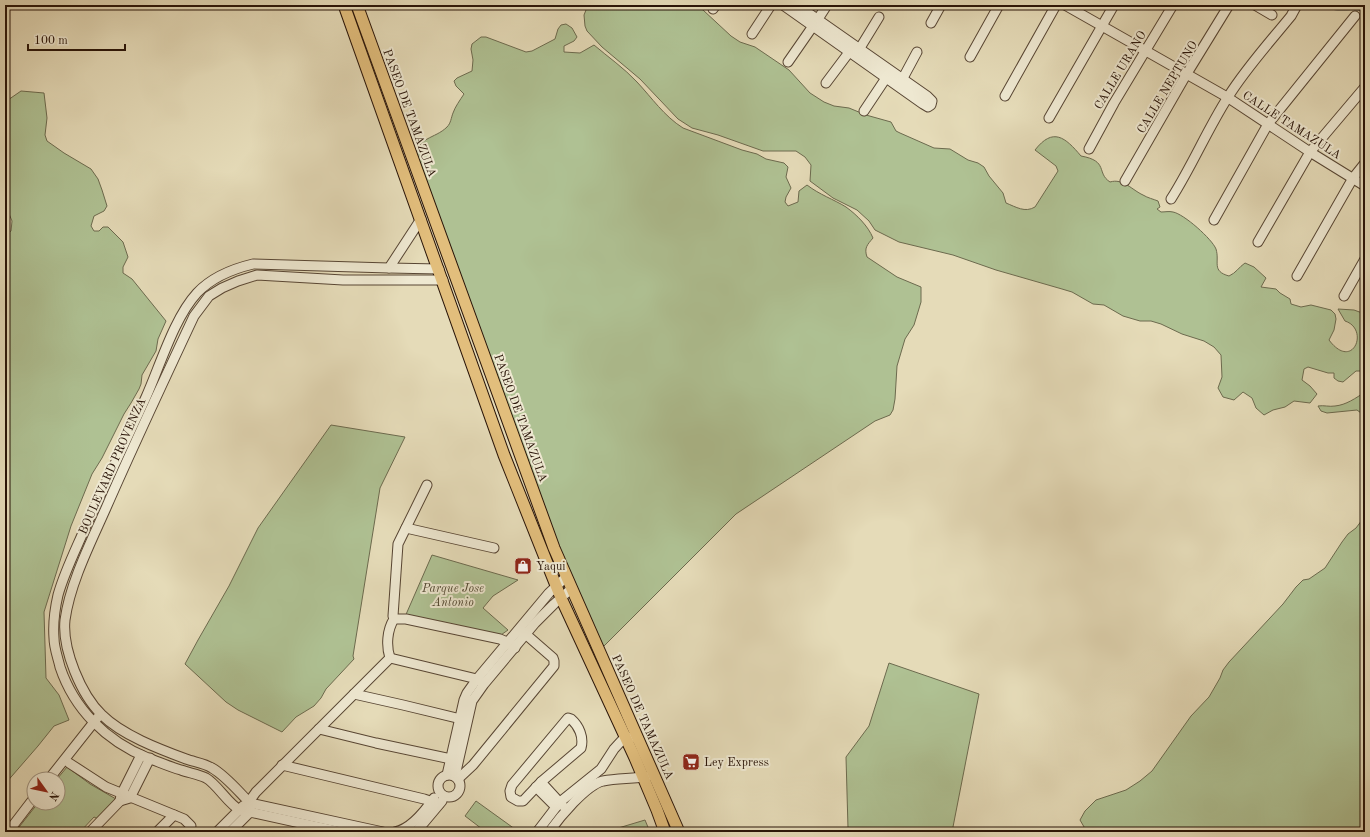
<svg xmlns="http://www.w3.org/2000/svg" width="1370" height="837" font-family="'Old Standard TT',serif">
	<rect width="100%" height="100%" fill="#e5dbb8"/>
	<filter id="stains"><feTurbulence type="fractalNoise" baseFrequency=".005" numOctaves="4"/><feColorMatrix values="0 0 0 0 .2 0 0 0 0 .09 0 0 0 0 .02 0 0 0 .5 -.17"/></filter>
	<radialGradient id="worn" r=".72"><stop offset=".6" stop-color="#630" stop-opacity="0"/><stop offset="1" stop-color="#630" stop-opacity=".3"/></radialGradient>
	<g fill="#afc193" stroke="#6c6a4e">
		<path d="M588,5h108l7,5 28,26 9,6 15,5 34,23 21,23 14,9 10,4 15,2 17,7 25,7 5,9 4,2 34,15 16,1 18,11 10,3 6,4 5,9 14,17 3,10c10,4 19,10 29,4l23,-36 -2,-5 -21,-16c18,-23 30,-13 46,6 28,5 15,17 29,26 13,-4 22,8 33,13 5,3 10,4 15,6l2,6 -3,2 4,3c4,0 8,-1 12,0 11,2 39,27 43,37 4,13 -5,22 13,27 7,-3 10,-9 16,-13l9,4 12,11 -5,9 15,2 4,4 10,6 1,5 10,3 10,-2 20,5 4,4 1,5 -2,11 -5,10c24,32 41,-11 16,-19l-7,-12 16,1 11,4v61l-4,-4h-5l-13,11 -5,-1 -4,-3v-5h-6l-20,-6 -4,2 -2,11 8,6 7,8 -7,9 -16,-2 -9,6 -12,3 -9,5 -8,-7 -4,-10 -9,-6 -9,8 -11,-3 -5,-9 4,-11 -1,-22 -7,-8 -10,-6 -22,-7 -21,-10 -10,-3h-11l-17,-5 -19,-11 -11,-1 -21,-12 -10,-3 -66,-19 -43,-15 -54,-13 -24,-12 -6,-9 -12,-11 -24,-12 -23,-17 1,-16 -6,-8 -9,-6h-33l-45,-16 -26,-7 -14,-9 -38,-40 -38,-32 -15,-16 -2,-5 -1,-11z"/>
		<path d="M566,24l6,4 5,9 -3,4 -10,5v6l16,1 14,-8c14,12 30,23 43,37 15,16 27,34 46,46l59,22 15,4 9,5 18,4 4,4 -2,10 5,11 -5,9 -1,5 3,4 10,-4 1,-11 8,-6c13,10 26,14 39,22 11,8 22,19 27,31 -6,7 -9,10 -6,19l30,20 24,10v15l-7,23 -9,14 -8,27 -2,33 -2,11 -3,5 -15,6 -139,93 -136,136 -33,-74 -151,-418c0,-21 19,-19 31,-31 4,-4 4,-9 6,-14 2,-6 7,-13 11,-19l-8,-8 -2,-5 3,-3 15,-7 1,-11 -2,-11 1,-5 9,-7h5l40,15 6,-1 23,-12 3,-10 3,-4z"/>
		<polygon points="21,91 44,93 47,118 45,135 47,141 64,153 91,169 98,179 102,190 107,206 104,211 94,216 91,226 94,231 99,231 103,227 108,227 123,242 128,257 123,267 123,273 132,279 166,321 158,339 156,351 142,375 141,384 139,389 131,403 124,414 102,458 92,474 71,526 44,612 46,678 59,695 69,720 54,726 38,746 5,784 5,235 11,231 12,221 5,204 5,102"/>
		<path d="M1365,392v28l-2,-2 -2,-5 -4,-3 -30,3 -6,-2 -3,-5c6,-1 11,1 17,0 11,-1 21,-8 30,-14z"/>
		<polygon points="331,425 405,437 380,488 353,656 354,659 326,689 321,698 314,706 296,717 282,732 238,710 226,702 185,664 198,640 229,586 258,528"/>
		<polygon points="1365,516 1365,832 1087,832 1080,820 1085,811 1096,800 1126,790 1140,781 1152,771 1191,716 1209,697 1220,678 1223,670 1229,662 1283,604 1296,587 1303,580 1309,579 1325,568 1342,542 1348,534 1356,528"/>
		<polygon points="432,555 518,580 493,596 483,608 508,630 498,637 404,619"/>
		<polygon points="889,663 979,694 952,832 869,832 848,828 846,757 869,726"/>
		<polygon points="67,767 90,784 116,799 98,819 94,817 80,832 16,831 38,803 58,803 57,779"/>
		<polygon points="476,801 519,832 486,832 465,816"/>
		<polygon points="645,820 650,832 605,832"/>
	</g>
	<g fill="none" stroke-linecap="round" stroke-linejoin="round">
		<path stroke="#6e7673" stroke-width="2" d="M1324,5c13,9 27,1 41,6"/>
		<defs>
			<g id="minor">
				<polyline points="783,5 923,104 928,107 931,105 932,101 927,96 797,5"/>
				<polyline points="1065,5 1227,97 1310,152 1365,186"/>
				<polyline points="1255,5 1272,15"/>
				<polyline points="713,9 716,5"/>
				<polyline points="818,19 827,5"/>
				<polyline points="931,23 941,5"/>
				<polyline points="752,34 771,5"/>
				<polyline points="860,48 879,17"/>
				<polyline points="970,57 999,5"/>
				<polyline points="788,62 813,26"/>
				<polyline points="903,78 917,52"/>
				<polyline points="826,83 850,51"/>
				<polyline points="1005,96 1056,5"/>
				<polyline points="864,111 886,78"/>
				<polyline points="1049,118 1114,5"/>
				<polyline points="1089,149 1114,103 1173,5"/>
				<polyline points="1125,181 1186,75 1229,5"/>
				<path d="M1171,199c21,-33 36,-69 57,-102 18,-29 41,-54 63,-81l6,-11"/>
				<path d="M421,219l-32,49 -136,-4c-21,5 -41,13 -56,29 -23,25 -37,73 -51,104 -20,44 -41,87 -61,131 -9,21 -21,45 -27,67 -3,13 -5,30 -4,43 0,10 4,20 6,29 14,42 46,74 88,91 11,4 22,9 33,12 8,3 17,4 25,8 11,6 23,27 34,32 3,1 7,2 10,2l1,-13 5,-7 134,-134c-4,-12 -3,-28 4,-39h12l94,20 7,3 8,6"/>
				<polyline points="1214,220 1268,124 1355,16"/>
				<polyline points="1258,242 1310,152 1365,87"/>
				<polyline points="389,268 439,269"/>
				<polyline points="1297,276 1353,178 1365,163"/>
				<polyline points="1344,296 1365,259"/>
				<polyline points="406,528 494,548"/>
				<polyline points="394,619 393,616 398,544 427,485"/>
				<polyline points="390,658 477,679 481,682"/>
				<polyline points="354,694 403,705 465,720"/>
				<path d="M568,718l3,1c8,7 13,18 10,29l-40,34 -18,19h-5l-7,-4 -1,-6 2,-6z"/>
				<polyline points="319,729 376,743 451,759"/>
				<polyline points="141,755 121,795 120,801 130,798 150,758"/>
				<polyline points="69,763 106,787 184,819 191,826"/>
				<polyline points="282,765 424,799 439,804"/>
				<circle cx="449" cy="786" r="11"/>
				<polyline points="447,775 464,700 467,693 477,679 549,593 566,577"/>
				<polyline points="455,776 472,701 484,684 535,623 554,604 571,589"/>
				<polyline points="49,779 98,717"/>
				<polyline points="458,779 473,765 554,666 554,661 553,658 522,631"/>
				<polyline points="541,782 563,806"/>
				<polyline points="536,787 556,807"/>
				<path d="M250,803c-12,-12 -24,-27 -38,-35 -8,-5 -18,-6 -26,-9 -27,-10 -64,-24 -84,-44 -21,-20 -40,-66 -37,-95 5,-37 26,-78 41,-112 28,-64 58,-128 88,-192l15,-20 13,-8 16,-7 19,-6 86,5h100"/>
				<polyline points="8,832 34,798"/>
				<polyline points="90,832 120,801"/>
				<polyline points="157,832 174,815"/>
				<polyline points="217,832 243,806 250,803 383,832"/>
				<polyline points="230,832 250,812 341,832"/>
				<path d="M395,832c16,-3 30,-21 39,-34"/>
				<polyline points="416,832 442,801"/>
				<polyline points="537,832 560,802 601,769 614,749 625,737 631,738"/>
				<path d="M549,832c10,-14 37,-47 54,-51 15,-3 31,-2 46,-5"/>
			</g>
			<g id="major">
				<polyline points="344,5 504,455 561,598 635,758 657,810 665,832"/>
				<polyline points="357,5 554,548 679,832"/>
			</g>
		</defs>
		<use href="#minor" stroke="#584634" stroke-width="11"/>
		<use href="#major" stroke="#291408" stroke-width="13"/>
		<use href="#minor" stroke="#eee8d1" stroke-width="9"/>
		<use href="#major" stroke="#e2be7c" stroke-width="11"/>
	</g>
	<defs>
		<symbol id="shop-square" viewBox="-11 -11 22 22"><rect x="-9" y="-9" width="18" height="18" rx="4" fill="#8f2418" stroke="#eee8d1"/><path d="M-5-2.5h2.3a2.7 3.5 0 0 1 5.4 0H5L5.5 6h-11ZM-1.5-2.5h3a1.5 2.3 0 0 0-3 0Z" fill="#fff"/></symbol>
		<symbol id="supermarket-square" viewBox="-11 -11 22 22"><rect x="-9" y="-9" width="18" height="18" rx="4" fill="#8f2418" stroke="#eee8d1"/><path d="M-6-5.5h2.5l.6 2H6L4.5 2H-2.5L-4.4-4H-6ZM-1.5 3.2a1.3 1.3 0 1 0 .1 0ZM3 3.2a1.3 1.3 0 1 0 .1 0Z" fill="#fff"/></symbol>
	</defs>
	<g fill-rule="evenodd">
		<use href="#shop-square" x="513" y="556" width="20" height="20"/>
		<use href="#supermarket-square" x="681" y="752" width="20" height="20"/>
	</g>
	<g text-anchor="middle" stroke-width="4" stroke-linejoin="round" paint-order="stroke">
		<g font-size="12" fill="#291408" stroke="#eee8d1">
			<text transform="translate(1120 70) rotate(-59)" y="4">CALLE URANO</text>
			<text transform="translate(1167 87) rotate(-59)" y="4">CALLE NEPTUNO</text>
			<text transform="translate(410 113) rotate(70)" y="4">PASEO DE TAMAZULA</text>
			<text transform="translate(1292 125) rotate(33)" y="4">CALLE TAMAZULA</text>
			<text transform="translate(521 418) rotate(70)" y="4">PASEO DE TAMAZULA</text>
			<text transform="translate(112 466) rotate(-66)" y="4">BOULEVARD PROVENZA</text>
			<text transform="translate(643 717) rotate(66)" y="4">PASEO DE TAMAZULA</text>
		</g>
		<g font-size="12" fill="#291408" stroke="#eee8d1" text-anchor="start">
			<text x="536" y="570">Yaqui</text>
			<text x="704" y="766">Ley Express</text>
		</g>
		<g font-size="12" font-style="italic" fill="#514832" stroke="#eee8d1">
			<text x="453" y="592">Parque Jose<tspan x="453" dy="14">Antonio</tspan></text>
		</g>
	</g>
	<rect width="1370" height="837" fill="none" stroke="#e5dbb8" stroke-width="20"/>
	<rect x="6" y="6" width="1358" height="825" fill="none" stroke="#291408" stroke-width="2"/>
	<rect x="10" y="10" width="1350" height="817" fill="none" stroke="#291408"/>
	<g transform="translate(46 791) rotate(123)"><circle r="19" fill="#eee8d1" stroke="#9f9381"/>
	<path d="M0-3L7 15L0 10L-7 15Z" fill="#8f2418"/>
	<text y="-6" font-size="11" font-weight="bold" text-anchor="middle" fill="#291408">N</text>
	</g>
	<path d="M28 44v6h97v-6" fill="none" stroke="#291408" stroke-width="2"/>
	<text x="34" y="44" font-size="12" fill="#291408" stroke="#eee8d1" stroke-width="3" paint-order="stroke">100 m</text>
	<rect width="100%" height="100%" filter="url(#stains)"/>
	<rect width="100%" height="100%" fill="url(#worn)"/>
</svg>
